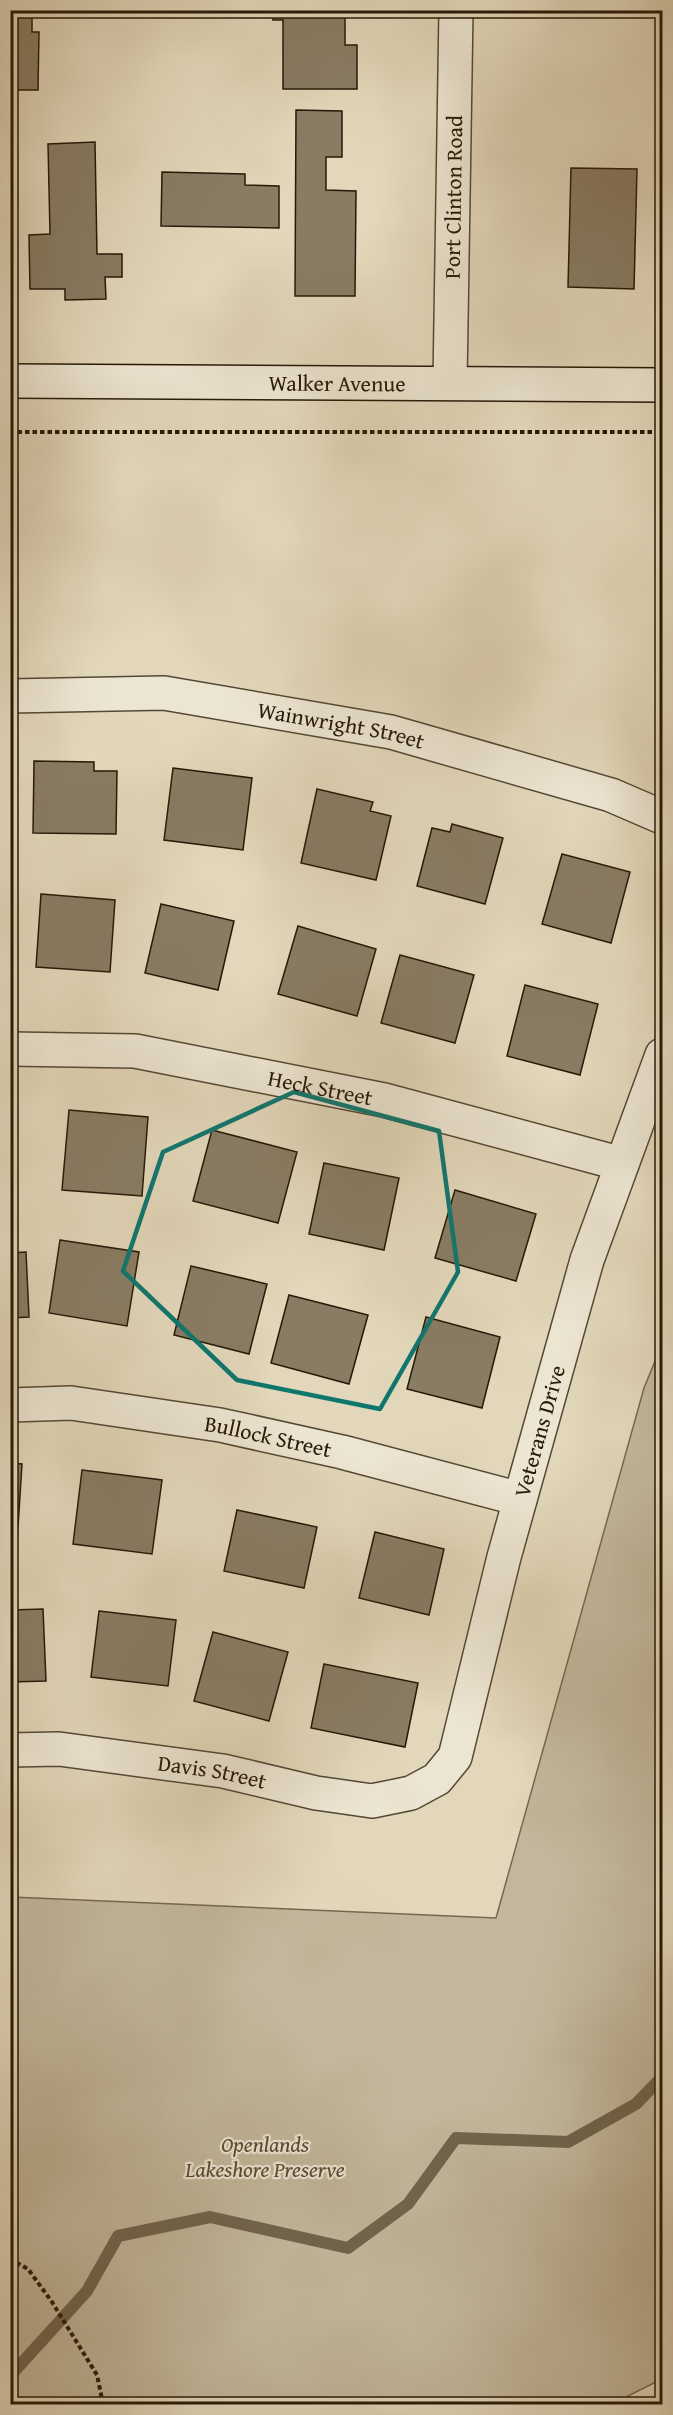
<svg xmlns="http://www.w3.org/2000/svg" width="673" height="2415" font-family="'Gentium Book Plus',serif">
	<rect width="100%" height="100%" fill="#e2d7ba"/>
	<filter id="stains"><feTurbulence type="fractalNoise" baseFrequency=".00333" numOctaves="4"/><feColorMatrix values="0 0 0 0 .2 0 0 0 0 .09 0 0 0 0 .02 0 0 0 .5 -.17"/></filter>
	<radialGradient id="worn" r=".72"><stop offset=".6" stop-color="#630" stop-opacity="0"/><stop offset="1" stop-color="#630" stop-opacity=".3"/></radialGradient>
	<polygon fill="#c2b79c" stroke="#746852" stroke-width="1.5" points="662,1344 662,2379 612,2404 11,2404 11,1897 496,1918 644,1388"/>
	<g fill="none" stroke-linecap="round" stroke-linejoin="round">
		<polyline stroke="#70644e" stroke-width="12" points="10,2376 87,2291 118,2236 210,2217 348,2248 408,2204 456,2138 568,2142 636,2104 662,2077"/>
	</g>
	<g fill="#887c64" stroke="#261907" stroke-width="1.5">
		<polygon points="10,10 32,10 32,32 39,32 38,90 10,90"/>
		<polygon points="273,10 345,10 345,45 357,45 357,89 283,89 283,20 273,20"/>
		<polygon points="296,110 342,111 342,157 326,157 326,190 356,191 355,296 295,296"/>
		<polygon points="95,142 97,254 122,254 122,277 105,277 106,299 65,300 65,289 30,289 29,235 50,234 48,144"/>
		<polygon points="571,168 637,169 634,289 568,287"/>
		<polygon points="162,172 245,174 245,185 279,186 279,228 161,226"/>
		<polygon points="34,761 94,762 94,771 117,771 116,834 33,833"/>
		<polygon points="173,768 252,778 243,850 164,840"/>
		<polygon points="317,789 373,802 370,811 391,816 376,880 301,863"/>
		<polygon points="452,824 503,838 485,904 417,886 432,828 450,832"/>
		<polygon points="562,854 630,872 611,943 542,924"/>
		<polygon points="41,894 115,900 110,972 36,967"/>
		<polygon points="161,904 234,921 218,990 145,973"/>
		<polygon points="298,926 376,949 357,1016 278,994"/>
		<polygon points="400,955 474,975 455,1043 381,1023"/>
		<polygon points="525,985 598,1004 580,1075 507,1056"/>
		<polygon points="69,1110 148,1117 142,1196 62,1190"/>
		<polygon points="212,1130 297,1152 278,1223 193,1201"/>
		<polygon points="324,1163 399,1178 384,1250 309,1234"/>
		<polygon points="455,1190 536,1214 516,1281 435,1258"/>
		<polygon points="60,1240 139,1252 127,1326 49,1313"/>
		<polygon points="26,1252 29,1317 10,1318 10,1253"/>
		<polygon points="191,1266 267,1284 249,1354 174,1335"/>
		<polygon points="289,1295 368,1315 349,1384 271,1363"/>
		<polygon points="426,1317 500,1337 482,1408 407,1389"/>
		<polygon points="10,1463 22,1464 17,1543 10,1543"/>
		<polygon points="82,1470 162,1480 152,1554 73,1544"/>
		<polygon points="237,1510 317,1527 304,1588 224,1571"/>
		<polygon points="375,1532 444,1549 429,1615 359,1598"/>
		<polygon points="43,1609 46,1681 10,1682 10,1610"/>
		<polygon points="99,1611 176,1620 168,1686 91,1677"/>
		<polygon points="213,1632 288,1652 269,1721 194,1701"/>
		<polygon points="324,1664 418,1683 405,1747 311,1728"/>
	</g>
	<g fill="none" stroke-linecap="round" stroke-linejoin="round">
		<defs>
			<g id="minor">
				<path id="s1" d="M450,383l6,-373"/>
				<path id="s2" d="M10,696l154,-3 227,39 220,63 51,22"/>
				<path id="s3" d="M10,1049l125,2 249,49 238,64"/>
				<path id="s4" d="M10,1405l61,-2 149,22 122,27 178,47"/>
				<path id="s5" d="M10,1750l49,-1 164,22 93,22 56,8 39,-8 26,-14 18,-22 49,-200 83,-297 75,-205"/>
			</g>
			<g id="secondary">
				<path id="s6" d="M10,381l652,4"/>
			</g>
		</defs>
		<use href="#minor" stroke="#554834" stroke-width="36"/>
		<use href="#secondary" stroke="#261907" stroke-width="36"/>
		<g stroke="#261907" stroke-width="4" stroke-dasharray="4.5 3" stroke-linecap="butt">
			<polyline points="10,432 662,432"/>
			<polyline points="10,2259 28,2269 52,2302 97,2375 103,2404"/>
		</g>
		<use href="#minor" stroke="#ece5d2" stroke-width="33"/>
		<use href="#secondary" stroke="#ece5d2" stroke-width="33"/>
	</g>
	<path fill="none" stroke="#0f766e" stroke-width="4.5" stroke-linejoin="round" d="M294,1092l145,39 19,141 -78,137 -143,-29 -114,-109 40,-119z"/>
	<g text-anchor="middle" stroke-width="4.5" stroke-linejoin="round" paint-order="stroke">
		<g font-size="22" fill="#261907" stroke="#ece5d2">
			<text dy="8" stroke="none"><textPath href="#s1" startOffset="186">Port Clinton Road</textPath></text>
			<text dy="8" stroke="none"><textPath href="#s6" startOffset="327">Walker Avenue</textPath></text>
			<text dy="8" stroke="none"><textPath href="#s2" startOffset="334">Wainwright Street</textPath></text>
			<text dy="8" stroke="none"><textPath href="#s3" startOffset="314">Heck Street</textPath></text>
			<text dy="8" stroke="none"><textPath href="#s5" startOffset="801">Veterans Drive</textPath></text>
			<text dy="8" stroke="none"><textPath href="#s4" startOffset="261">Bullock Street</textPath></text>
			<text dy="8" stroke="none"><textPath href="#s5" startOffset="204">Davis Street</textPath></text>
		</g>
		<g font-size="22" font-style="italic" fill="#554834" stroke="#ece5d2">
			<text x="265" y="2152">Openlands<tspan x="265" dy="25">Lakeshore Preserve</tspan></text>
		</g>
	</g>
	<rect width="673" height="2415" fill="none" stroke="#e2d7ba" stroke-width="36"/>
	<rect x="12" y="12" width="649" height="2391" fill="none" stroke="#261907" stroke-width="3"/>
	<rect x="18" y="18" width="637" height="2379" fill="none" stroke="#261907" stroke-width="1.5"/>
	<rect width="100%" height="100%" filter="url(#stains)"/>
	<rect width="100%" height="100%" fill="url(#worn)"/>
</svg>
